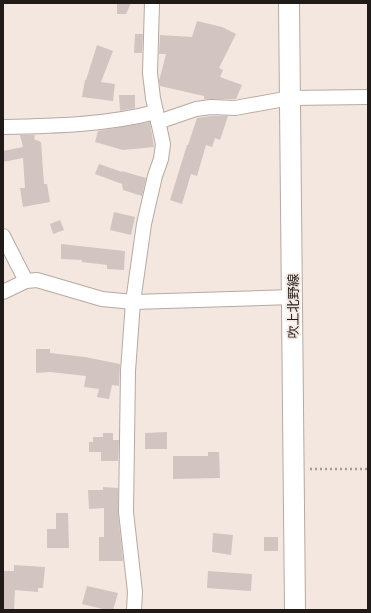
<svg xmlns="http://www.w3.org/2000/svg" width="371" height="613" font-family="'Source Serif 4','Noto Sans JP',serif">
	<rect width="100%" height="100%" fill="#f4e7e0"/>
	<g fill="#d2c4c1">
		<polygon points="117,3 131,3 126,14 117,14"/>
		<polygon points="197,21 222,27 236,34 219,68 223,70 220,77 242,85 236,99 204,99 204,96 160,86 159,81 166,54 159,54 160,35 192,37"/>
		<polygon points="135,34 143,34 142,53 134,53"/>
		<polygon points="97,45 113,51 101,82 115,84 113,101 82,97 85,80 86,80"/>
		<polygon points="119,95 135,95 135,108 120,111"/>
		<polygon points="211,116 228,116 220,140 215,138 212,147 206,145 197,176 191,174 182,204 170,200 187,145 188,145 197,118"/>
		<polygon points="150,122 154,147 123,150 95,142 98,131"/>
		<polygon points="20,135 35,135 34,139 41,142 44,184 47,184 50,202 23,207 20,188 25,188 23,158 3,162 3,151 23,147"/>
		<polygon points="99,164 122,172 122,171 146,178 142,196 123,190 122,184 95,174"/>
		<polygon points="114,212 135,217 131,235 110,230"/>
		<polygon points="60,220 64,230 53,234 50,224"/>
		<polygon points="61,244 125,251 124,270 107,269 107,265 82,262 82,260 61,259"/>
		<polygon points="36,349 50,349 50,353 85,357 120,364 119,386 112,385 109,399 97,397 99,389 84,387 86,376 50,372 36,373"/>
		<polygon points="167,432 167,449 145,449 145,433"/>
		<polygon points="103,433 113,433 113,440 119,440 118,461 101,461 101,452 89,452 89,442 93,442 93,437 103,437"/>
		<polygon points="208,452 219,452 220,478 173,479 173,456 208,456"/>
		<polygon points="103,487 118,488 118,513 123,561 99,561 99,537 104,537 104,508 89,509 88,490 103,490"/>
		<polygon points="56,513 68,513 69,548 47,548 47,529 56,529"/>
		<polygon points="213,533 233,535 231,555 212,552"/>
		<rect x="264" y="537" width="14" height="14"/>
		<polygon points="14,565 45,567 43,588 38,588 38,592 15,590 14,610 3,610 3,571 14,571"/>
		<polygon points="208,571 252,574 251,591 207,588"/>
		<polygon points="87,586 118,593 113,610 107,610 82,604"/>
	</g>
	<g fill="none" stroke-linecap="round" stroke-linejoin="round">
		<defs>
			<g id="street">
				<polyline points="158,122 196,109 211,107 235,108 290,98 368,97"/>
				<path d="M3,127c52,-1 103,-2 153,-15"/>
				<polyline points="3,236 26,281"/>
				<polyline points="3,292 26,281 37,280 102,299 133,302 293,297"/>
				<polyline points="134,610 135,592 126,512 128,371 133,302 144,224 155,176 161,159 163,144 153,98 150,73 152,3"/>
			</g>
			<polyline id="secondary" points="289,3 295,610"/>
		</defs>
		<use href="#street" stroke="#b6a9a3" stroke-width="16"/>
		<use href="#secondary" stroke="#b6a9a3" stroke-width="22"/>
		<polyline stroke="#a59b96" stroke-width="2.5" stroke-dasharray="2 3" stroke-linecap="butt" points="310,469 368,469"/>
		<use href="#street" stroke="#fff" stroke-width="14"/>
		<use href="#secondary" stroke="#fff" stroke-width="20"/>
	</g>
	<g text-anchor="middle" stroke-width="3.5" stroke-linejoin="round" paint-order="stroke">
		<g font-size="13" fill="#201b19" stroke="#f4e7e0">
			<text transform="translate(293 306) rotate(-90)" y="5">吹上北野線</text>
		</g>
	</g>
	<rect width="371" height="613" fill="none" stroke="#201b19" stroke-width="8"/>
</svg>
